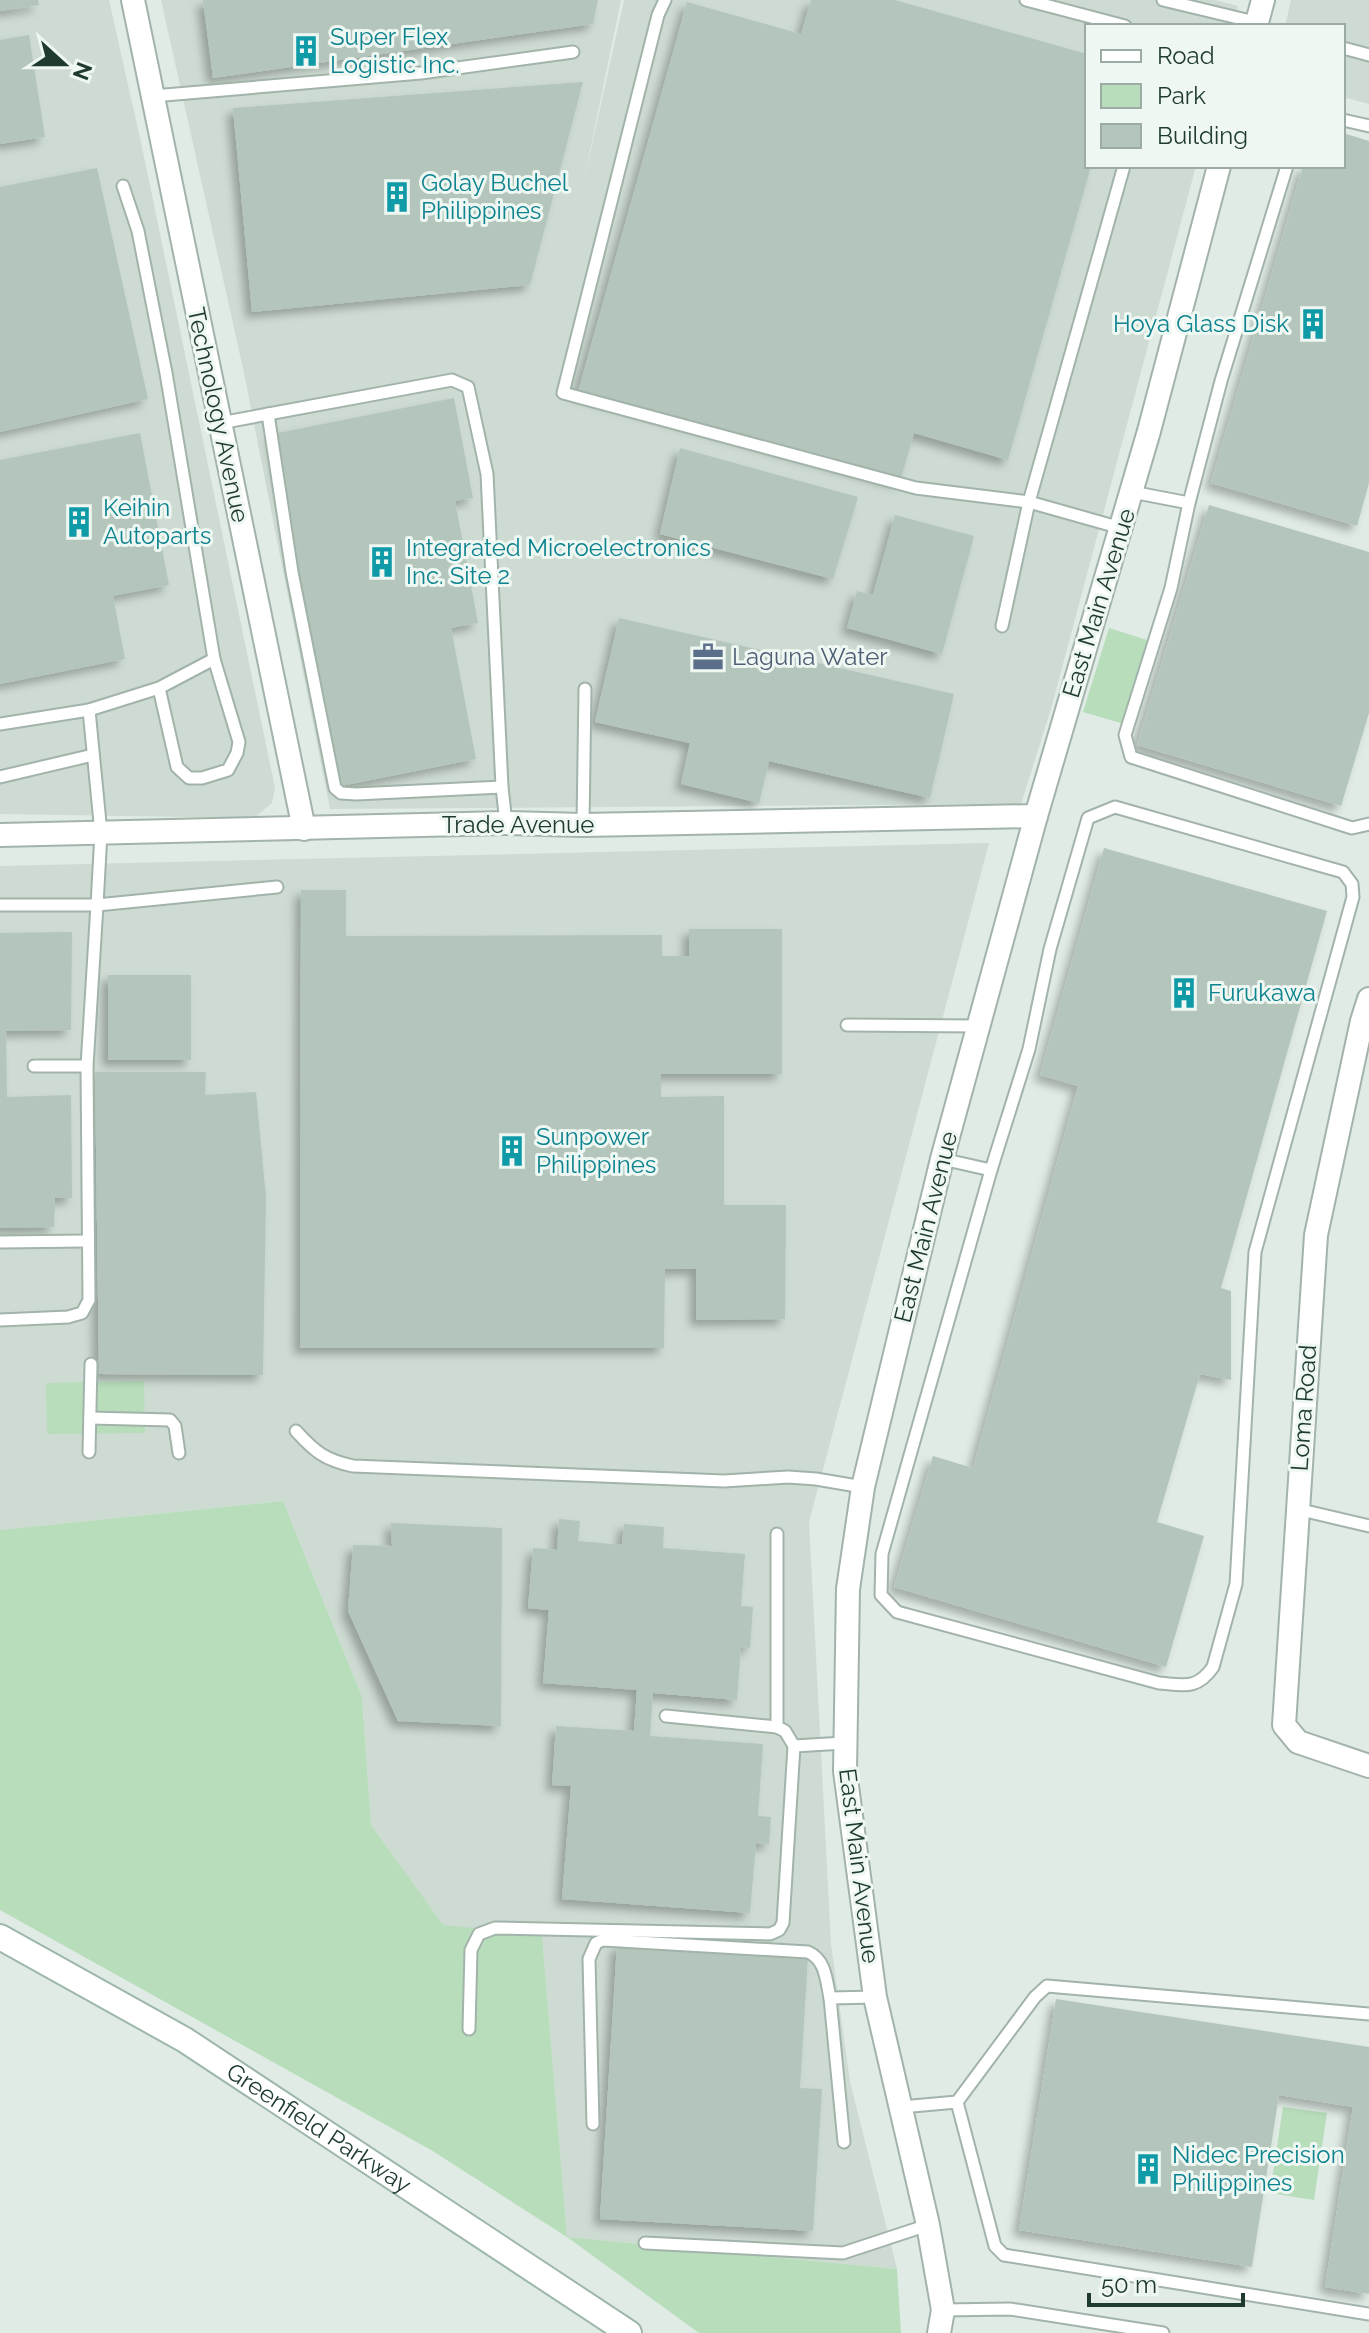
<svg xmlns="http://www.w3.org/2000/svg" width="1369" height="2333" font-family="Raleway,sans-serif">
	<defs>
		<filter id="shadow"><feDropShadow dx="-6" dy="6" stdDeviation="4" flood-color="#0004"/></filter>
	</defs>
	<rect width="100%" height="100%" fill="#dfebe4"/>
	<g fill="#cddbd2">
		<polygon points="0,0 109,0 142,147 275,788 272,803 254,818 0,814"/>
		<polygon points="161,0 621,0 582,190 624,0 1215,0 1238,6 1233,26 1087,26 1087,166 1196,166 1051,709 1021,804 330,809 244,373"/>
		<polygon points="1291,0 1369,0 1369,104 1343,97 1343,26 1285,26"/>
		<polygon points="989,843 809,1522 831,1944 850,2082 897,2269 567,2237 542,1935 443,1926 371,1825 362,1697 283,1501 0,1530 0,866"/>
	</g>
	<g fill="#b7ddbb">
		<polygon points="1109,628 1150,641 1124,724 1083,712"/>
		<polygon points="144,1381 145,1433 47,1434 46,1383"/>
		<polygon points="283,1501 362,1697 371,1825 443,1925 542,1935 567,2237 897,2269 901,2333 699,2333 567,2237 431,2150 0,1910 0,1530"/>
		<polygon points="1283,2107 1327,2113 1314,2200 1270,2193"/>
	</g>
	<g fill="#b4c6bc" filter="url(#shadow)">
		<polygon points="0,0 38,0 39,5 0,11"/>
		<polygon points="203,0 598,0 593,24 213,78"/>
		<polygon points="811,0 895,0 1087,54 1087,166 1091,166 1008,460 914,433 900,482 578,392 687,2 801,34"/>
		<polygon points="29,35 45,137 0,144 0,40"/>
		<polygon points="583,82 530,285 252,312 233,108"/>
		<polygon points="1343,133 1369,141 1369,483 1357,526 1211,483 1303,166 1343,166"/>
		<polygon points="97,168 148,399 0,432 0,187"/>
		<polygon points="454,398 473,498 455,501 478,623 451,628 476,759 341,786 273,434"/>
		<polygon points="140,433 169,585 113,596 125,659 0,684 0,460"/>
		<polygon points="680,448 858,497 833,579 660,534"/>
		<polygon points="1209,505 1369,552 1369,713 1341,806 1137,745"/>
		<polygon points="895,515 974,536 942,654 847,628 857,591 873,595"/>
		<polygon points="619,618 954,694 930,798 769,761 759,803 681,784 690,743 595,722"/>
		<polygon points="1104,848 1327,911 1221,1288 1231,1291 1231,1380 1200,1374 1157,1522 1204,1536 1166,1667 894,1587 933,1456 973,1468 1078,1086 1040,1075"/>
		<polygon points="301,890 346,890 346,936 662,935 662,956 689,956 689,929 782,929 782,1074 661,1074 661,1097 724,1096 724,1205 786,1205 785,1319 696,1320 696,1269 665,1269 664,1348 300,1348"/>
		<polygon points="72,932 71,1030 6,1031 7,1097 71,1095 72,1198 55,1198 54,1227 0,1228 0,933"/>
		<rect x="108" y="975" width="83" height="85"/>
		<polygon points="95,1072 206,1072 205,1095 256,1092 266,1197 263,1375 99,1374"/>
		<polygon points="559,1519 580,1521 578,1541 622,1545 624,1524 664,1527 663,1548 745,1554 741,1606 753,1607 750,1648 741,1647 737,1700 653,1693 650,1736 763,1744 758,1816 771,1817 769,1844 756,1843 750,1913 562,1899 571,1786 552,1785 556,1726 634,1731 637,1690 543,1683 549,1610 528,1608 533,1548 557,1550"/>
		<polygon points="391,1523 502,1528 501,1726 398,1721 348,1611 353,1545 392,1546"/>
		<polygon points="617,1944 808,1955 800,2088 822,2089 813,2231 600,2219"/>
		<polygon points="1056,1999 1369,2047 1369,2294 1325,2287 1353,2107 1279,2095 1252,2267 1019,2230"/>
	</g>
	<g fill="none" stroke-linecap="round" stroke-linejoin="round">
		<defs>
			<g id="service">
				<polyline points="665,0 658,15 563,393 916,488 1029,502 1121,528"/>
				<polyline points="1026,0 1125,26"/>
				<polyline points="1163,0 1259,23"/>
				<polyline points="1343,48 1369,55"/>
				<polyline points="153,96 421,73 573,52"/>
				<polyline points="1343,120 1369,126"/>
				<polyline points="1287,166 1221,381 1189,503 1171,588 1125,735 1131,757 1352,828 1369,824"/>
				<polyline points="123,186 138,231 166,373 214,659 239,742 237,753 228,770 202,778 189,778 177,767 159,688"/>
				<polyline points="268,414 292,572 335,788 341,793 356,794 502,787"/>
				<polyline points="220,423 452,380 468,387 487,474 502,787 506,823"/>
				<polyline points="1132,492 1189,503"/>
				<polyline points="1002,626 1029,502 1124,166"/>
				<polyline points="89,710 101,833 97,905 277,887"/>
				<polyline points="0,724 89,710 159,688 214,659"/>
				<polyline points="0,777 93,755"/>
				<path d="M1115,807l228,65 9,12 1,13 -98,355 -19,332 -23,83c-16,23 -29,18 -54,16l-262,-71 -16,-17 1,-41 109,-384 38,-121 21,-100 38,-131z"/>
				<polyline points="583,825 585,689"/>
				<polyline points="0,905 97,905 87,1066 89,1300 82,1313 68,1317 0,1320"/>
				<polyline points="847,1025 978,1026"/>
				<polyline points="34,1066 87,1066"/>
				<polyline points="942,1159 991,1170"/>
				<polyline points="0,1242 87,1241"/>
				<polyline points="90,1418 170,1420 175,1426 179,1453"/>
				<path d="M296,1431c19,21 29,29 57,35l371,15 64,-4 28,2 47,8"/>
				<polyline points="89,1452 91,1364"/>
				<polyline points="1297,1509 1369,1526"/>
				<polyline points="666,1716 777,1727 785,1731 794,1746 844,1743"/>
				<polyline points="777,1727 777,1534"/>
				<polyline points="469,2029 471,1950 479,1934 495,1928 770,1934 779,1930 783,1923 794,1746"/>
				<polyline points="957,2102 995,2246 1004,2255 1369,2314"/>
				<polyline points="901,2107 957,2102 1035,1997 1047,1986 1369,2014"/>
				<path d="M593,2124l-4,-165 7,-16 7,-3 205,12c18,8 18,28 22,46"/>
				<polyline points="844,2142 830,1998 875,1997"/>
				<polyline points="645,2243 843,2253 928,2225"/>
				<polyline points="943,2310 1010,2309 1163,2333"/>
			</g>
			<g id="minor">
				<polyline points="133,0 304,829"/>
				<polyline points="1256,26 1263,0"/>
				<polyline points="0,835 506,823 583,825 1036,816"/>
				<polyline points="1369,999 1362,1021 1316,1235 1284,1725 1298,1742 1369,1766"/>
				<polyline points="939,2333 943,2310 928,2225 875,1997 845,1771 848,1589 863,1487 942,1159 1036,816 1149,431 1219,166"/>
			</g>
			<g id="secondary">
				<path id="s1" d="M0,1937l185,103 444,293"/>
			</g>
		</defs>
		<use href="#service" stroke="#a2b3aa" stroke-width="15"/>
		<use href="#minor" stroke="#a2b3aa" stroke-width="26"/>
		<use href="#secondary" stroke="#9db7aa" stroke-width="28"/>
		<use href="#service" stroke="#fff" stroke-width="11"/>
		<use href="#minor" stroke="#fff" stroke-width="22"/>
		<use href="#secondary" stroke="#fff" stroke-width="24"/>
	</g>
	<defs>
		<symbol id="building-bare" viewBox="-9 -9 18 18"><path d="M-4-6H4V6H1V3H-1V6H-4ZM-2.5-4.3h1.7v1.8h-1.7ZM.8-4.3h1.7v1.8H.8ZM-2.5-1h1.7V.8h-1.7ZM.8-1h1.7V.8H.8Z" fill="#0f9aa8" stroke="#eff7f2" stroke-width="2.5" paint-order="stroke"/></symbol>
		<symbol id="office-bare" viewBox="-9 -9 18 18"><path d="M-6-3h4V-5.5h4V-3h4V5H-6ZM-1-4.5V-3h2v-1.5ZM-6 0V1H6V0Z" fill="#5c6f8a" stroke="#eff7f2" stroke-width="2.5" paint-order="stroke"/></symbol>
	</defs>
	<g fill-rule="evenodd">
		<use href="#building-bare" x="284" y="29" width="44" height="44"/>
		<use href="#building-bare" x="375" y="175" width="44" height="44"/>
		<use href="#building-bare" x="1291" y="302" width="44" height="44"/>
		<use href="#building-bare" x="57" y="500" width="44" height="44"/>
		<use href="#building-bare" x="360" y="540" width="44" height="44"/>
		<use href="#office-bare" x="686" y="635" width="44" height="44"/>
		<use href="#building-bare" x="1162" y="971" width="44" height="44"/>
		<use href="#building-bare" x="490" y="1129" width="44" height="44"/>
		<use href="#building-bare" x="1126" y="2147" width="44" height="44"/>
	</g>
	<g text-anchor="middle" stroke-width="6" stroke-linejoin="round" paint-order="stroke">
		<g font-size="24" fill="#0d838f" stroke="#eff7f2" text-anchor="start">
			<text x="330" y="45">Super Flex<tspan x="330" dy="28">Logistic Inc.</tspan></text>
			<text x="421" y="191">Golay Buchel<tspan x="421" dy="28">Philippines</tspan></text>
			<text x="1289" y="332" text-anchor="end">Hoya Glass Disk</text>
			<text x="103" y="516">Keihin<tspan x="103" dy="28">Autoparts</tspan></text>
			<text x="406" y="556">Integrated Microelectronics<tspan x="406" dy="28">Inc. Site 2</tspan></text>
			<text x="1208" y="1001">Furukawa</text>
			<text x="536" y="1145">Sunpower<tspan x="536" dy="28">Philippines</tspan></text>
			<text x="1172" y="2163">Nidec Precision<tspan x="1172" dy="28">Philippines</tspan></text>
		</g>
		<g font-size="24" fill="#1f3b2f" stroke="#eff7f2">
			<text transform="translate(218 415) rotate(78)" y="8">Technology Avenue</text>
			<text transform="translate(1099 603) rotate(-73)" y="8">East Main Avenue</text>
			<text x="518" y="833">Trade Avenue</text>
			<text transform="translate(926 1227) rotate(-76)" y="8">East Main Avenue</text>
			<text transform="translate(1304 1408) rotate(-86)" y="8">Loma Road</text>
			<text transform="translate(859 1866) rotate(83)" y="8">East Main Avenue</text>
			<text dy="8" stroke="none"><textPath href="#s1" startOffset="372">Greenfield Parkway</textPath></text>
		</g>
		<g font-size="24" fill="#4e5e75" stroke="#eff7f2" text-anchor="start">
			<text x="732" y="665">Laguna Water</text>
		</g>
	</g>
	<rect x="1085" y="24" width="260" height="144" fill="#eff7f2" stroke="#9caca4" stroke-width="2"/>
	<rect x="1101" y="50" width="40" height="12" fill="#ffffff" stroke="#9caca4" stroke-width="2"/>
	<text x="1157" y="64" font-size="24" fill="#1f3b2f">Road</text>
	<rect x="1101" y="84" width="40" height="24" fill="#b7ddbb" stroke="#9caca4" stroke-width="2"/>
	<text x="1157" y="104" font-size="24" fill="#1f3b2f">Park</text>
	<rect x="1101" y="124" width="40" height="24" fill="#b4c6bc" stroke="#9caca4" stroke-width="2"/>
	<text x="1157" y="144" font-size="24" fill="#1f3b2f">Building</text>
	<g transform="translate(64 64) rotate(111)" stroke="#eff7f2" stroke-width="6" paint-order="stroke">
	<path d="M0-6L14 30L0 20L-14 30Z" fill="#1f3b2f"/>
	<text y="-12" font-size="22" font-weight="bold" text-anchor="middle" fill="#1f3b2f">N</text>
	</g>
	<path d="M1089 2293v12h154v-12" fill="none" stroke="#1f3b2f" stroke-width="4"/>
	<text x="1101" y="2293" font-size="24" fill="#1f3b2f" stroke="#eff7f2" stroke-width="6" paint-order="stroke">50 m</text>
</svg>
